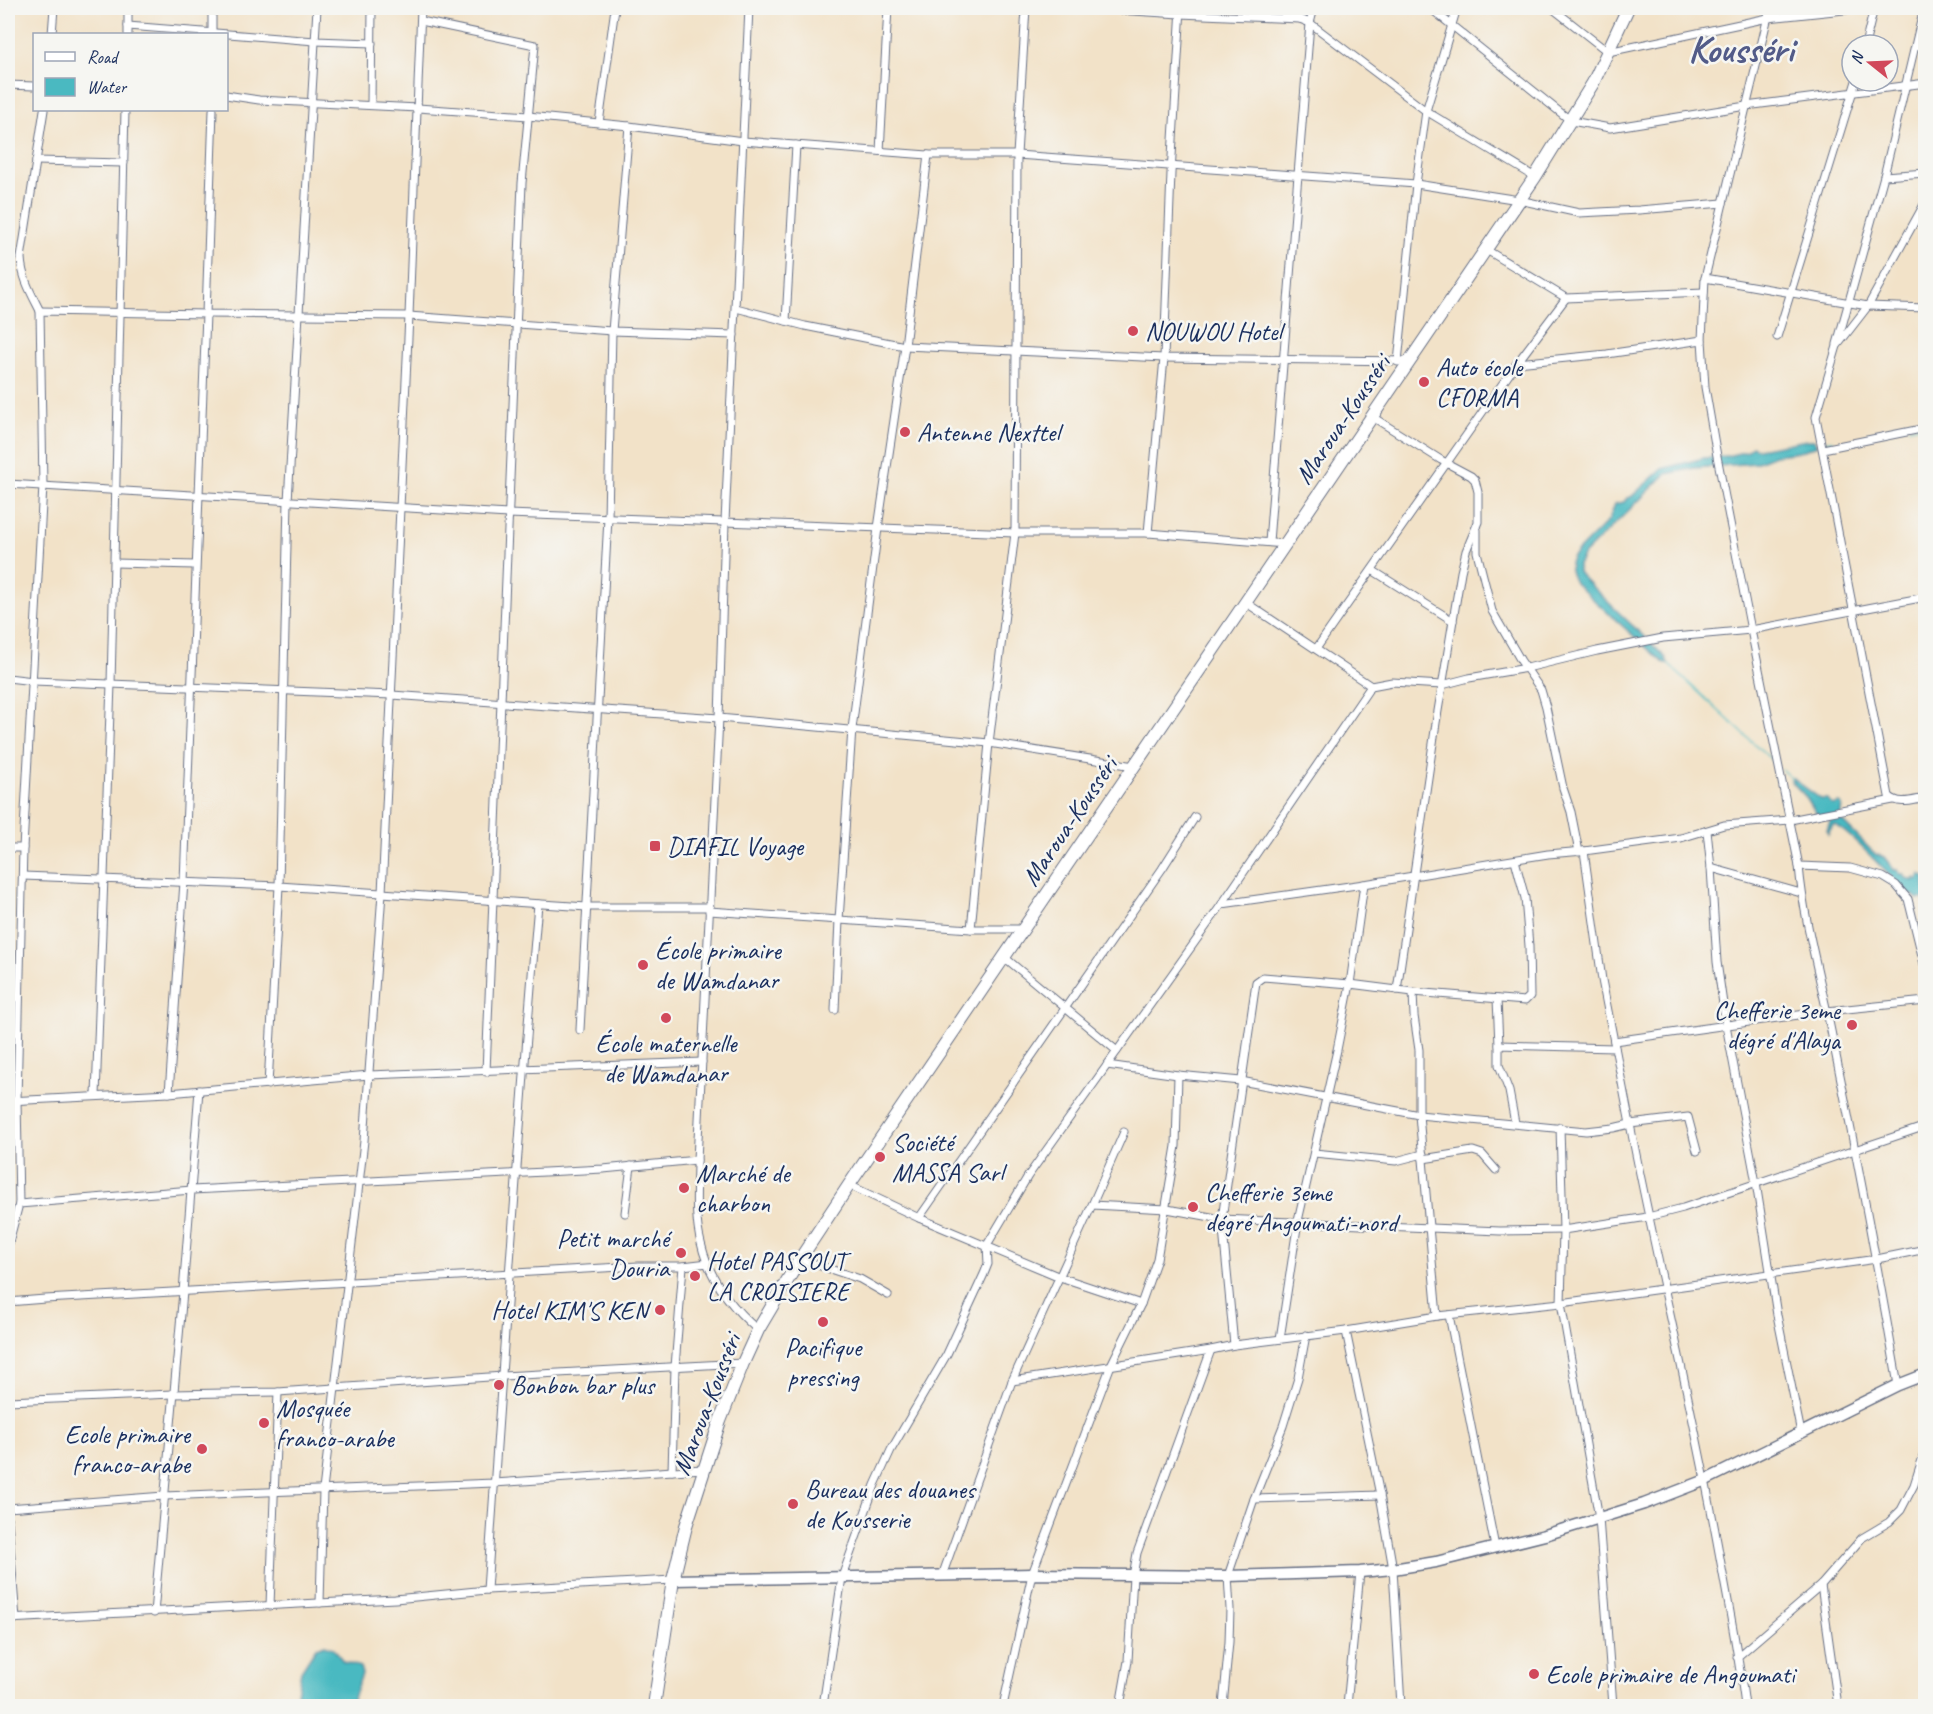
<svg xmlns="http://www.w3.org/2000/svg" width="1933" height="1714" font-family="Caveat,sans-serif">
	<rect width="100%" height="100%" fill="#f6f6f2"/>
	<filter id="ink" filterUnits="userSpaceOnUse"><feTurbulence type="fractalNoise" baseFrequency=".0167" numOctaves="2"/><feDisplacementMap in="SourceGraphic" scale="12" xChannelSelector="R" yChannelSelector="G"/><feConvolveMatrix kernelMatrix="1 2 1 2 8 2 1 2 1" color-interpolation-filters="sRGB"/></filter>
	<filter id="wash" filterUnits="userSpaceOnUse"><feTurbulence type="fractalNoise" baseFrequency=".008" numOctaves="4" result="noise"/><feDisplacementMap in="SourceGraphic" scale="24" xChannelSelector="R" yChannelSelector="G"/><feGaussianBlur stdDeviation="1.35" result="paint"/><feColorMatrix in="noise" values="0 0 0 0 0 0 0 0 0 0 0 0 0 0 0 0 0 1.4 0 .05"/><feComposite in="paint" operator="in"/></filter>
	<g filter="url(#wash)">
		<rect width="100%" height="100%" fill="#f2e2c8"/>
		<g fill="#4ab9c1" stroke="#327490" stroke-width="1.5">
			<path d="M1807,440h7l3,5 -18,7 -24,3 -20,8 -61,5 -28,6 -82,80 -6,11v7l4,5 83,80 3,6 -2,1 -8,-6 -83,-75c-5,-10 -8,-17 -2,-27l36,-36 6,-16 9,-2 3,-4 4,-1 31,-28 42,-11 23,-2 21,-5 4,-5 6,3z"/>
			<path d="M1792,778l29,21h6l5,6 7,-2 3,2 -2,14 35,35 9,3 10,13h4l2,4h4l2,4 7,3 1,-3 4,2 2,-6 5,3v25l-3,-4 -4,1 -5,-4h-4c-25,-23 -44,-49 -73,-70h-3l-5,9 -1,-3 4,-13 -13,-2 -11,-18 -16,-17z"/>
			<polygon points="325,1645 333,1648 343,1661 360,1667 362,1674 353,1698 356,1706 295,1706 301,1671 316,1648"/>
		</g>
		<g fill="none" stroke-linecap="round" stroke-linejoin="round">
			<g stroke="#4ab9c1" stroke-width="1.5">
				<polyline points="1909,428 1919,426"/>
				<polyline points="1823,442 1833,441"/>
				<polyline points="1668,664 1774,762"/>
				<polyline points="1782,770 1792,779"/>
			</g>
		</g>
	</g>
	<g filter="url(#ink)">
		<g fill="none" stroke-linecap="round" stroke-linejoin="round">
			<defs>
				<g id="minor">
					<path d="M749,8l-24,514 -6,196 -22,442c0,27 -3,57 4,83 8,35 31,65 57,87"/>
					<polyline points="1086,8 1180,14 1300,19 1310,23 1426,111 1535,177"/>
					<polyline points="1286,8 1300,19"/>
					<polyline points="1430,8 1571,121 1610,128 1746,106 1926,83"/>
					<polyline points="1552,8 1608,52 1768,18 1863,8"/>
					<polyline points="421,21 535,45 522,183 486,1072"/>
					<polyline points="128,26 315,41 372,43"/>
					<polyline points="52,34 54,8"/>
					<polyline points="128,34 128,8"/>
					<polyline points="212,34 212,8"/>
					<polyline points="1865,45 1874,8"/>
					<polyline points="8,85 34,86"/>
					<polyline points="226,95 259,100 418,108 528,116 629,126 743,141 928,155 1017,155 1416,184 1519,200 1579,213 1639,210 1723,203"/>
					<polyline points="371,105 372,8"/>
					<polyline points="213,110 206,314 409,316 612,331 734,335"/>
					<polyline points="599,123 615,8"/>
					<polyline points="880,151 888,8"/>
					<polyline points="36,161 124,163"/>
					<polyline points="1884,176 1926,173"/>
					<path d="M1926,201l-58,105 -31,40 -21,71 73,379c10,10 24,4 37,2"/>
					<polyline points="1485,249 1566,298 1704,292"/>
					<polyline points="1705,278 1868,306 1926,308"/>
					<polyline points="736,308 805,326 905,346 1164,358 1409,361"/>
					<path d="M40,311c-9,-18 -18,-33 -19,-53l23,-148"/>
					<polyline points="786,321 796,145"/>
					<polyline points="1777,337 1856,81"/>
					<polyline points="1837,344 1884,176 1924,8"/>
					<polyline points="1398,362 1416,184 1426,111 1457,8"/>
					<polyline points="1517,363 1607,354 1702,340"/>
					<polyline points="1371,416 1441,460 1471,476 1475,480 1478,492 1478,522 1466,551 1461,572 1436,723 1397,990"/>
					<polyline points="1823,449 1926,428"/>
					<polyline points="8,484 508,514 1015,533 1148,533 1285,544"/>
					<polyline points="1477,530 1477,552 1492,611 1521,661 1541,690 1546,707 1563,788 1571,812 1579,852"/>
					<polyline points="1148,533 1164,358 1171,173 1181,8"/>
					<polyline points="1269,542 1310,23 1314,8"/>
					<polyline points="115,563 195,565"/>
					<polyline points="1372,570 1453,621"/>
					<polyline points="1245,602 1371,686"/>
					<polyline points="1316,649 1517,363 1566,298"/>
					<polyline points="8,678 33,681 392,695 719,718 989,743 1134,766"/>
					<polyline points="1707,831 1711,868"/>
					<polyline points="8,848 23,848"/>
					<polyline points="1584,851 1681,838 1724,825 1790,820 1893,800"/>
					<polyline points="1799,866 1751,630 1926,597"/>
					<polyline points="23,876 279,886 587,907 710,907"/>
					<polyline points="1222,904 1364,884 1548,854 1584,851 1602,980 1630,1124 1688,1117 1697,1151"/>
					<polyline points="709,911 971,929 1022,929"/>
					<polyline points="971,929 989,743 1015,533 1017,155 1026,8"/>
					<polyline points="1003,956 1117,1051"/>
					<polyline points="1413,992 1525,1001 1530,996 1529,946 1525,898 1515,860"/>
					<polyline points="1497,999 1499,1045"/>
					<polyline points="835,1010 839,920 852,729 878,528 905,346 928,155"/>
					<polyline points="580,1030 608,518 612,331 629,126"/>
					<polyline points="1614,1041 1827,1011 1926,1001"/>
					<polyline points="1107,1065 1178,1075"/>
					<polyline points="268,1085 279,886 288,501 317,8"/>
					<polyline points="96,1096 111,684 125,110"/>
					<polyline points="8,1101 169,1093 369,1075 702,1062"/>
					<polyline points="1515,1123 1509,1091 1499,1065 1499,1045 1615,1048"/>
					<polyline points="1560,1127 1563,1230 1561,1303 1599,1518 1613,1706"/>
					<polyline points="1314,1153 1396,1161 1423,1154"/>
					<polyline points="1423,1159 1473,1151 1482,1154 1496,1170"/>
					<polyline points="849,1185 919,1218 1060,1277 1141,1304"/>
					<polyline points="19,1204 192,1190 603,1169 697,1160"/>
					<polyline points="1092,1205 1124,1132"/>
					<polyline points="625,1213 631,1166"/>
					<polyline points="919,1218 1162,869 1195,817"/>
					<polyline points="8,1246 19,1204 17,1100 23,848 43,486 40,311 206,314 184,882 169,1093"/>
					<polyline points="800,1259 860,1279 888,1295"/>
					<polyline points="8,1302 45,1299 639,1266 683,1266 708,1263"/>
					<polyline points="1449,1315 1495,1547"/>
					<polyline points="1346,1331 1380,1495 1393,1569 1401,1706"/>
					<polyline points="1280,1339 1298,1221 1337,1050 1350,984 1364,884"/>
					<polyline points="1234,1345 1222,1219 1256,982 1263,977 1350,984 1413,992 1414,1016 1419,1050 1419,1115 1437,1316"/>
					<polyline points="1012,1381 1211,1350 1234,1345 1346,1331 1437,1316 1561,1303 1877,1259 1926,1249"/>
					<path d="M1898,1385c-20,-117 -42,-233 -66,-349 -11,-56 -28,-113 -33,-170l51,2 33,9 13,8 12,14 18,73"/>
					<polyline points="8,1401 173,1394 278,1392 503,1376 743,1363"/>
					<polyline points="1801,1433 1777,1315 1756,1183 1726,1025 1717,962 1711,868 1801,893"/>
					<polyline points="672,1471 675,1367 683,1266"/>
					<polyline points="1254,1499 1380,1495"/>
					<polyline points="8,1508 164,1496 494,1483 703,1469"/>
					<polyline points="8,1520 16,1619"/>
					<polyline points="942,1576 1012,1381 1092,1205 1167,1209 1222,1219 1500,1231 1563,1230 1648,1217 1683,1208 1926,1126"/>
					<polyline points="1821,1585 1838,1706"/>
					<path d="M487,1590c16,-229 31,-458 51,-686"/>
					<polyline points="320,1603 323,1490 364,1141 382,893 409,316 421,8"/>
					<polyline points="270,1606 278,1392"/>
					<polyline points="154,1613 183,1292 199,1090"/>
					<polyline points="8,1619 395,1599 487,1590 673,1580"/>
					<polyline points="1737,1657 1821,1585 1862,1538 1889,1522 1901,1510 1914,1485 1926,1447"/>
					<polyline points="823,1706 842,1577 875,1485 891,1450 947,1354 984,1274 988,1264 987,1245 1028,1176 1222,904 1371,686 1392,682 1442,685 1469,678 1527,668 1597,651 1663,638 1751,630 1717,456 1705,387 1702,340 1705,278 1770,8"/>
					<path d="M1003,1706l29,-132 79,-209 30,-61 16,-45 19,-113 2,-71 63,6 178,34 167,16 27,-3 17,-4c28,145 64,288 90,434 9,49 19,99 25,148"/>
					<polyline points="1120,1706 1128,1661 1133,1576 1137,1553 1211,1350"/>
					<polyline points="1223,1706 1229,1642 1230,1609 1228,1576 1254,1499 1283,1426 1298,1378 1306,1335"/>
					<polyline points="1347,1706 1360,1572"/>
				</g>
				<polyline id="primary" points="673,1580 1032,1574 1228,1576 1360,1572 1393,1569 1436,1562 1545,1535 1644,1504 1706,1480 1898,1385 1926,1374"/>
				<polyline id="trunk" points="654,1706 673,1580 686,1526 720,1421 743,1363 758,1330 800,1259 849,1185 1535,177 1593,83 1628,8"/>
			</defs>
			<use href="#minor" stroke="#666e83" stroke-width="9"/>
			<use href="#primary" stroke="#666e83" stroke-width="13"/>
			<use href="#trunk" stroke="#666e83" stroke-width="14"/>
			<use href="#minor" stroke="#fff" stroke-width="7"/>
			<use href="#primary" stroke="#fff" stroke-width="10"/>
			<use href="#trunk" stroke="#fff" stroke-width="12"/>
		</g>
	</g>
	<g fill="#d1495b" stroke="#f6f6f2" stroke-width="2">
		<circle cx="1133" cy="331" r="6"/>
		<circle cx="1424" cy="382" r="6"/>
		<circle cx="905" cy="432" r="6"/>
		<rect x="649" y="840" width="12" height="12" rx="3"/>
		<circle cx="643" cy="965" r="6"/>
		<circle cx="666" cy="1018" r="6"/>
		<circle cx="1852" cy="1025" r="6"/>
		<circle cx="880" cy="1157" r="6"/>
		<circle cx="684" cy="1188" r="6"/>
		<circle cx="1193" cy="1207" r="6"/>
		<circle cx="681" cy="1253" r="6"/>
		<circle cx="695" cy="1276" r="6"/>
		<circle cx="660" cy="1310" r="6"/>
		<circle cx="823" cy="1322" r="6"/>
		<circle cx="499" cy="1385" r="6"/>
		<circle cx="264" cy="1423" r="6"/>
		<circle cx="202" cy="1449" r="6"/>
		<circle cx="793" cy="1504" r="6"/>
		<circle cx="1534" cy="1674" r="6"/>
	</g>
	<g text-anchor="middle" stroke-width="5" stroke-linejoin="round" paint-order="stroke">
		<g font-size="26" fill="#1b2f5e" stroke="#f6f6f2" text-anchor="start">
			<text x="1145" y="340">NOUWOU Hotel</text>
			<text x="1436" y="376">Auto école<tspan x="1436" dy="30">CFORMA</tspan></text>
			<text x="917" y="441">Antenne Nexttel</text>
			<text x="667" y="855">DIAFIL Voyage</text>
			<text x="655" y="959">École primaire<tspan x="655" dy="30">de Wamdanar</tspan></text>
			<text x="1840" y="1019" text-anchor="end">Chefferie 3eme<tspan x="1840" dy="30">dégré d'Alaya</tspan></text>
			<text x="666" y="1052" text-anchor="middle">École maternelle<tspan x="666" dy="30">de Wamdanar</tspan></text>
			<text x="892" y="1151">Société<tspan x="892" dy="30">MASSA Sarl</tspan></text>
			<text x="696" y="1182">Marché de<tspan x="696" dy="30">charbon</tspan></text>
			<text x="1205" y="1201">Chefferie 3eme<tspan x="1205" dy="30">dégré Angoumati-nord</tspan></text>
			<text x="669" y="1247" text-anchor="end">Petit marché<tspan x="669" dy="30">Douria</tspan></text>
			<text x="707" y="1270">Hotel PASSOUT<tspan x="707" dy="30">LA CROISIERE</tspan></text>
			<text x="648" y="1319" text-anchor="end">Hotel KIM'S KEN</text>
			<text x="823" y="1356" text-anchor="middle">Pacifique<tspan x="823" dy="30">pressing</tspan></text>
			<text x="511" y="1394">Bonbon bar plus</text>
			<text x="276" y="1417">Mosquée<tspan x="276" dy="30">franco-arabe</tspan></text>
			<text x="190" y="1443" text-anchor="end">Ecole primaire<tspan x="190" dy="30">franco-arabe</tspan></text>
			<text x="805" y="1498">Bureau des douanes<tspan x="805" dy="30">de Kousserie</tspan></text>
			<text x="1546" y="1683">Ecole primaire de Angoumati</text>
		</g>
		<g font-size="26" fill="#1b2f5e" stroke="#f6f6f2">
			<text transform="translate(1342 419) rotate(-56)" y="9">Maroua-Kousséri</text>
			<text transform="translate(1069 821) rotate(-56)" y="9">Maroua-Kousséri</text>
			<text transform="translate(706 1404) rotate(-69)" y="9">Maroua-Kousséri</text>
		</g>
		<g font-size="38" font-weight="bold" fill="#525b88" stroke="#f6f6f2">
			<text x="1741" y="62">Kousséri</text>
		</g>
	</g>
	<rect width="1933" height="1714" fill="none" stroke="#f6f6f2" stroke-width="30"/>
	<rect x="33" y="33" width="195" height="78" fill="#f6f6f2" stroke="#9ea6b7" stroke-width="1.5"/>
	<rect x="45" y="52" width="30" height="9" fill="#ffffff" stroke="#9ea6b7" stroke-width="1.5"/>
	<text x="87" y="63" font-size="18" fill="#1b2f5e">Road</text>
	<rect x="45" y="78" width="30" height="18" fill="#4ab9c1" stroke="#9ea6b7" stroke-width="1.5"/>
	<text x="87" y="93" font-size="18" fill="#1b2f5e">Water</text>
	<g transform="translate(1870 63) rotate(288)"><circle r="28" fill="#f6f6f2" stroke="#9ea6b7" stroke-width="1.5"/>
	<path d="M0-4.5L10 22L0 15L-10 22Z" fill="#d1495b"/>
	<text y="-9" font-size="16" font-weight="bold" text-anchor="middle" fill="#1b2f5e">N</text>
	</g>
</svg>
